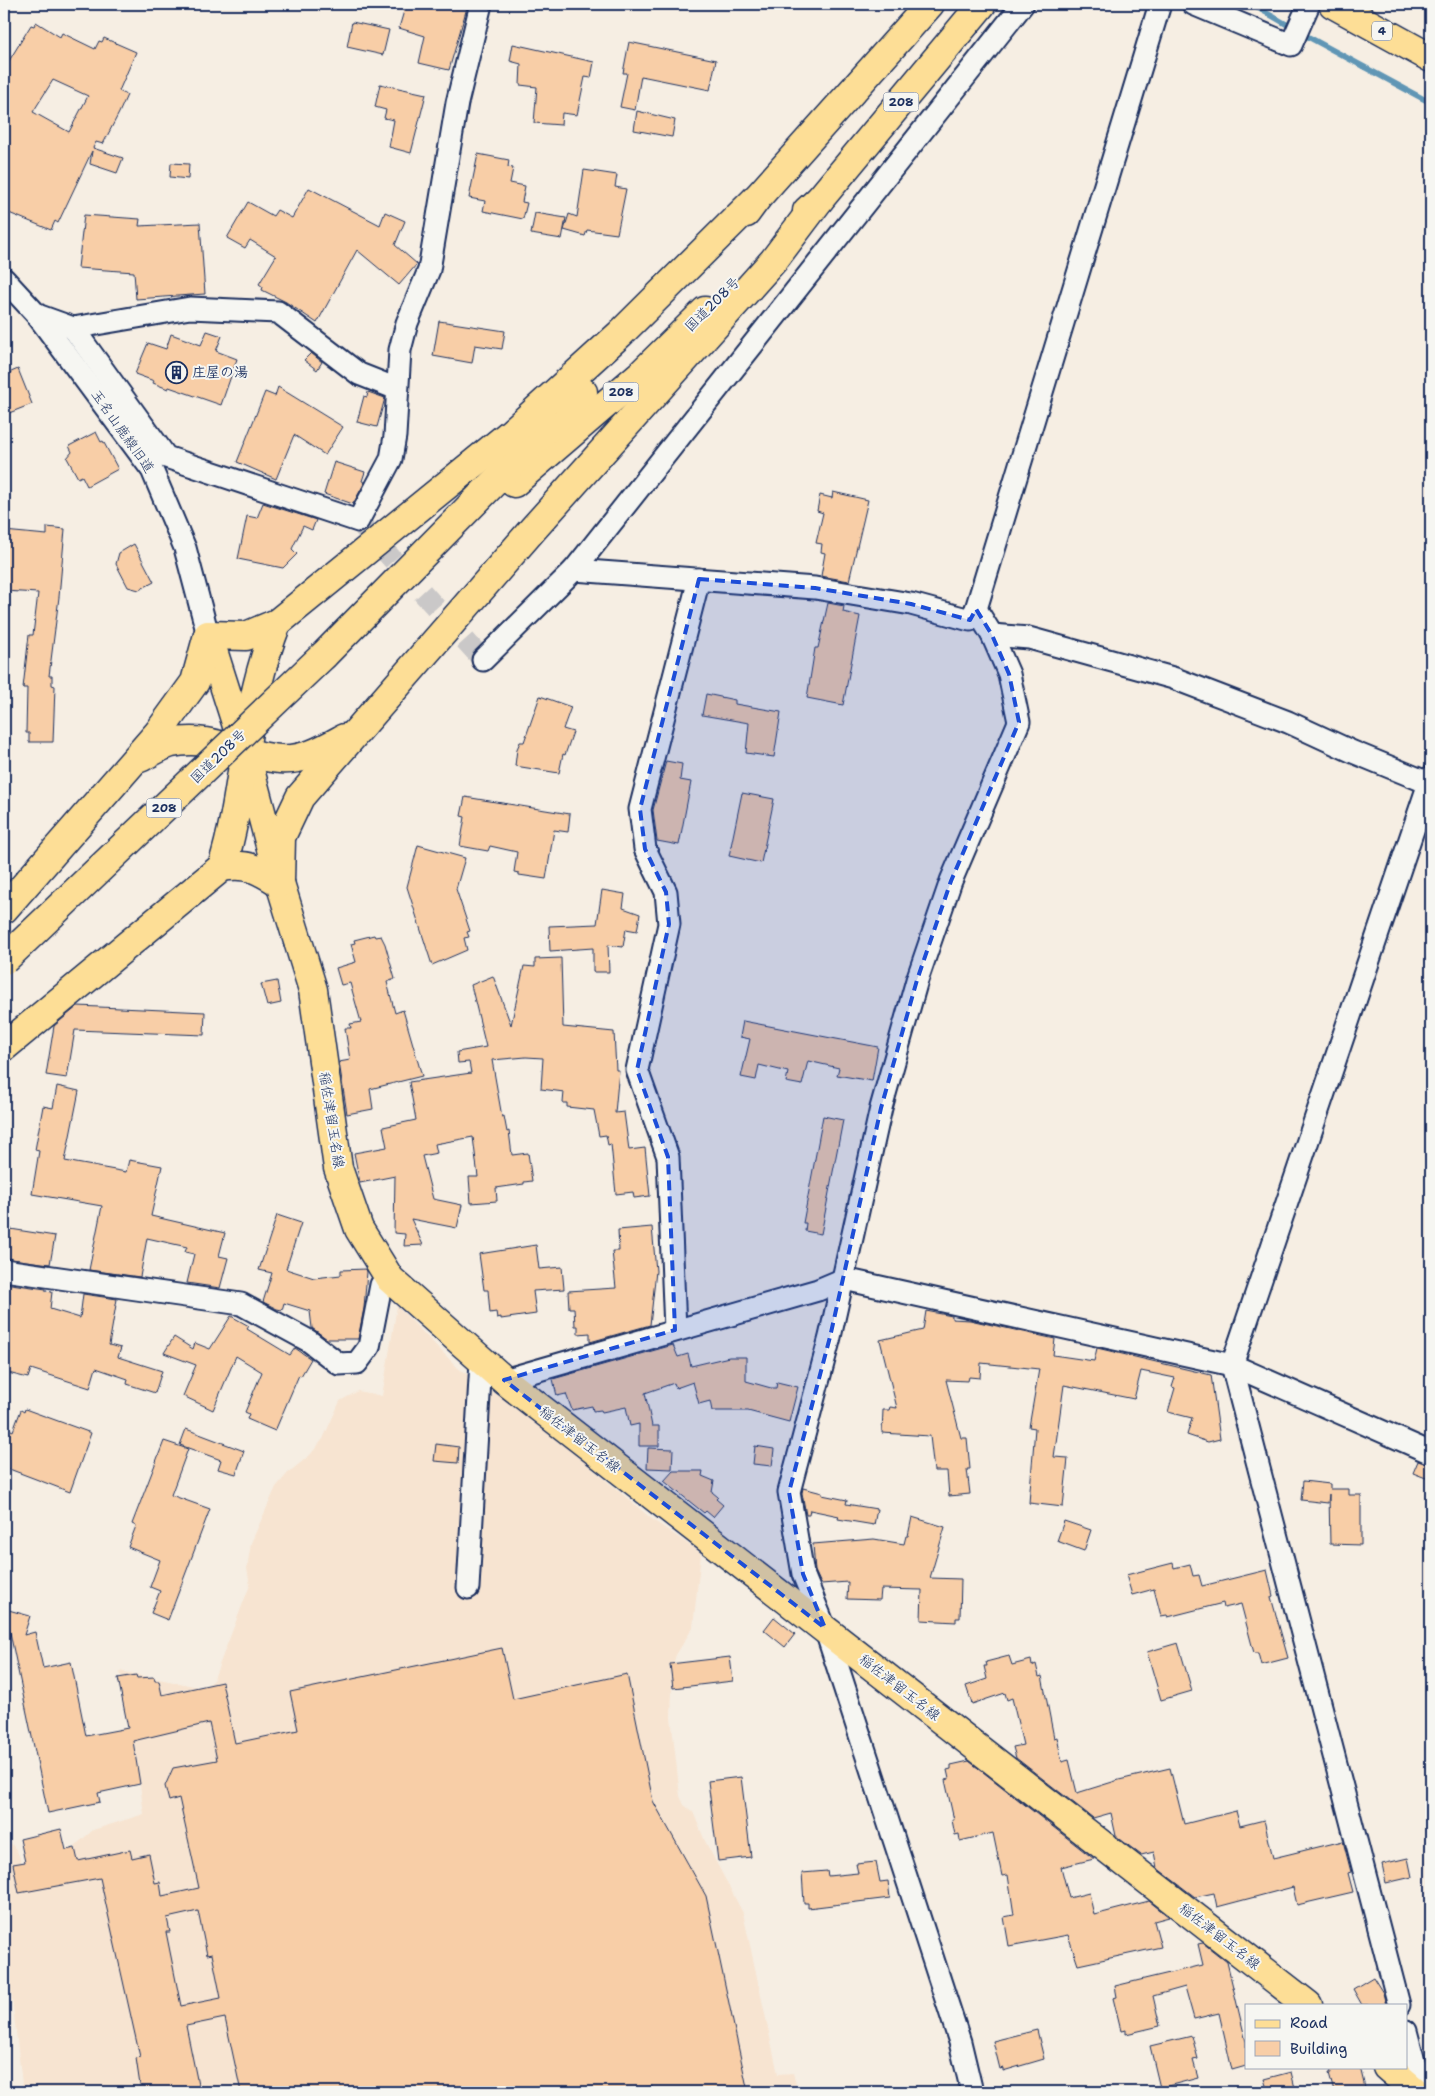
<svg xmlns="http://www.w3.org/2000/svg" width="1435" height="2096" font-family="'Shantell Sans','Klee One',sans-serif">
	<rect width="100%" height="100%" fill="#f6eee3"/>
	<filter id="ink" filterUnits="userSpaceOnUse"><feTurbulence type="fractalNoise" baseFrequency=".02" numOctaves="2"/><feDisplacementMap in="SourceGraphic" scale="10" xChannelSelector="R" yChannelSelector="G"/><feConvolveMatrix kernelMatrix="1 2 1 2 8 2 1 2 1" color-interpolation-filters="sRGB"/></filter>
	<g filter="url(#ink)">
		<polygon fill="#f7e4d1" points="397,1306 458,1368 531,1417 653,1520 701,1553 693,1627 676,1655 673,1665 671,1717 680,1796 684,1805 693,1812 705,1841 743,1913 778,2074 793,2073 798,2092 23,2092 4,1929 4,1834 17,1851 24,1868 72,1858 76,1845 93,1830 144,1814 135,1748 120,1671 203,1688 213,1681 250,1585 247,1568 251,1543 276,1487 288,1473 310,1455 323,1439 340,1401 358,1391 382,1396"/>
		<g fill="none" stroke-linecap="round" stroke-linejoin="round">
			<g stroke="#6096b5" stroke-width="5.5">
				<polyline points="1251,4 1293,28"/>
				<polyline points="1301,33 1431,103"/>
			</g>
		</g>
		<g fill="#f8cea7" stroke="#1b2f5e" fill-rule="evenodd">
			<polygon points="406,4 468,4 449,70 419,63 425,36 399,28"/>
			<path d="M36,22l24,15 2,-4 33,16 4,-8 3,1 2,-4 32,14 -17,39 8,4 -8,18 -16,31 -7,-2 -3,6 30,10 -6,15 -27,-9 2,-13 -34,72 -3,-2 -4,9 -47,-19v-142l27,-44 3,1zM53,80l35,16 -19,36 -36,-20z"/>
			<polygon points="352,22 389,30 383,55 347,47"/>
			<polygon points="629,42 716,60 710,90 641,76 635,110 620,107 627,73 623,73"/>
			<polygon points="513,44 594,62 591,78 585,77 577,115 562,113 561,125 534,123 537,87 520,85 521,64 510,61"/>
			<polygon points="380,84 426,94 411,153 389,147 394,120 384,118 386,110 375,107"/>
			<polygon points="637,111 675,120 672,137 634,130"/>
			<polygon points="478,154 509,160 508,167 513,168 510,183 525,186 522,202 527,203 523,219 483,211 485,201 469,198"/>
			<polygon points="171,163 189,164 188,179 170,177"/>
			<polygon points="584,170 617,175 615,187 626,189 617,234 587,230 585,236 564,230 569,214 577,217"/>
			<polygon points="309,188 380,225 385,212 405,221 395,245 417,264 399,285 357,250 317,323 286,302 262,290 263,287 259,284 276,256 250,240 245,248 227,238 248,202 273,216 277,210 292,218"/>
			<polygon points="535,213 566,218 562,239 531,234"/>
			<polygon points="84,215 140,219 139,226 200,223 205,294 136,299 134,272 78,268"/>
			<polygon points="439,321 505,331 502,349 475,345 472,363 433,356"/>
			<polygon points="207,331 222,336 216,351 237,359 221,405 169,387 168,389 153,383 154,381 135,374 148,343 166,349 171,334 201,345"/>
			<polygon points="311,353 322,362 317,370 304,360"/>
			<polygon points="18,369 32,404 4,415 4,375"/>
			<polygon points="278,387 343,427 325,455 294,435 276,479 237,462 265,392 275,396"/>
			<polygon points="368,392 385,398 377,427 357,422 364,396 367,397"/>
			<polygon points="96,432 101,442 103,441 118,469 87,486 82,476 78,478 67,458 72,452 69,446"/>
			<polygon points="334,462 365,472 362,481 365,482 353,504 324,494"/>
			<polygon points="833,492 868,500 849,581 821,576 825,553 821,552 822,544 816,543 823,513 817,511 820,495 832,498"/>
			<polygon points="263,503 316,520 312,530 303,526 292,549 297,554 283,568 238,559 247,516 257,518"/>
			<polygon points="47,527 65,529 59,597 49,676 52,676 52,685 55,686 53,742 29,742 29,733 26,733 27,688 23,688 29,635 33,635 38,593 4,591 4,531 47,535"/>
			<polygon points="134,544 154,582 139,590 128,587 116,564 119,553"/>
			<polygon points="828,603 844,606 843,612 860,616 843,705 807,698 815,648 818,648"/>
			<polygon points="706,694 735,700 735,704 781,712 774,757 746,753 749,723 702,715"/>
			<polygon points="540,696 571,707 563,729 573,732 565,755 563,754 559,773 515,766 517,749 520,742 524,742"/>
			<polygon points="666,761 682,764 680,780 691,782 679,845 657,841 653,810"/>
			<polygon points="742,793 774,799 761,863 729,856"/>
			<polygon points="465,797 570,814 568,832 554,830 546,879 519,875 519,873 514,872 517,852 490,846 488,851 460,846 465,817 461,816"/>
			<polygon points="418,845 465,858 456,889 470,931 467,932 469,937 464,938 467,950 432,965 407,887"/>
			<polygon points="602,890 625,894 623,908 640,914 637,931 626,929 623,947 608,945 609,972 593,972 593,948 550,951 549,926 597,924"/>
			<polygon points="374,935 375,937 381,936 385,944 395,979 387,982 395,1013 403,1010 422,1076 370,1089 373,1109 347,1114 339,1062 350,1060 345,1028 351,1028 350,1024 361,1022 350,983 341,985 336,968 356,962 351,944 355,943 354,940"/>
			<polygon points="561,958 563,1027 614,1032 616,1070 619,1070 615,1113 624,1112 629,1150 645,1148 650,1196 634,1198 633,1192 616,1194 611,1144 608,1145 606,1135 599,1136 594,1110 567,1107 567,1103 563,1103 564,1092 541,1089 543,1058 526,1057 492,1060 502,1117 504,1116 507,1132 509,1131 512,1155 528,1153 532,1181 524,1182 524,1184 496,1188 497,1201 471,1203 469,1177 478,1177 473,1137 435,1144 437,1153 422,1156 433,1199 462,1205 457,1228 411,1219 423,1245 404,1246 405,1234 394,1233 395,1176 360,1183 354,1153 387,1147 383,1127 416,1120 409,1082 471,1073 469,1062 458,1063 457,1052 486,1047 471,985 493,976 511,1025 524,966 535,967 535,959"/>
			<polygon points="277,981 281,1003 267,1006 261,984"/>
			<polygon points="78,1006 205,1012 204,1035 75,1030 67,1078 46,1075 54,1026"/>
			<polygon points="743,1021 878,1047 872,1081 837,1075 839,1068 808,1061 802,1085 786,1082 788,1072 759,1065 756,1080 741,1077 750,1039 740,1037"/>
			<polygon points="57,1086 79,1091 65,1161 126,1172 129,1160 162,1166 151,1216 225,1233 219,1256 228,1258 220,1288 187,1283 194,1254 185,1252 187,1247 147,1238 140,1277 89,1270 102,1206 32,1194 39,1151 35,1150 43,1106 53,1108"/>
			<polygon points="823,1116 843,1120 821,1234 805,1231 806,1223 803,1223"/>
			<polygon points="277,1215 301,1223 286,1269 314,1278 341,1275 341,1270 366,1269 367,1272 364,1308 358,1339 327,1339 312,1328 310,1311 284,1303 282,1310 277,1309 263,1302 272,1273 259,1270"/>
			<polygon points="652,1227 656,1271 650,1325 590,1342 590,1333 578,1334 578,1326 575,1326 574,1308 569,1308 568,1291 616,1288 612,1251 619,1251 618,1230"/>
			<polygon points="4,1228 55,1236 50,1264 4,1258"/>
			<polygon points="536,1245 539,1269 562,1267 564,1289 533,1291 536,1314 501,1319 501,1317 497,1318 496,1312 490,1313 488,1290 484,1290 479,1254"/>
			<polygon points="4,1283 46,1289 46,1291 52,1292 50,1309 80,1318 83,1294 117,1299 109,1345 121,1348 118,1357 162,1371 155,1393 127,1384 128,1379 96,1368 90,1388 31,1369 28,1378 4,1372"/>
			<polygon points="926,1311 952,1316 952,1319 970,1320 1055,1339 1053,1355 1094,1361 1097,1348 1211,1375 1220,1439 1208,1442 1187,1435 1192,1418 1168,1412 1175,1388 1172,1387 1175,1378 1141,1371 1134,1399 1064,1385 1054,1457 1068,1458 1063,1507 1029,1503 1035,1428 1029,1427 1039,1369 981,1363 980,1378 969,1377 968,1381 946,1380 961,1438 967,1438 970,1469 967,1469 970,1494 949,1496 947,1471 934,1471 930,1436 882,1433 883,1410 889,1410 890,1407 897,1408 880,1340 923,1330"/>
			<polygon points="231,1316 249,1326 247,1329 290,1355 295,1348 311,1359 301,1376 299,1375 275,1431 247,1419 249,1414 245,1412 262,1372 236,1356 213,1410 183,1396 196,1365 164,1353 174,1337 193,1349 195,1343 210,1349"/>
			<polygon points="673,1345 678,1357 688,1354 691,1366 729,1357 746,1357 746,1381 771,1388 776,1388 777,1382 798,1387 789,1422 748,1411 712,1411 710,1401 699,1404 693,1382 676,1388 674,1383 645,1393 652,1426 659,1426 659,1446 639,1446 639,1424 630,1426 626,1407 602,1412 601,1410 593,1411 592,1406 572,1410 566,1394 557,1396 553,1379"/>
			<polygon points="25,1409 91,1433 70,1492 4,1467 4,1437 7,1428 13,1431 21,1410 24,1412"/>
			<polygon points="186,1429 244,1451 236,1474 218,1469 221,1460 180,1445"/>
			<polygon points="164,1441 188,1449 171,1495 210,1509 168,1620 151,1613 160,1591 150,1587 160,1560 128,1547 136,1526 132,1524"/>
			<polygon points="436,1444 459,1447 458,1463 434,1461"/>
			<polygon points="755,1446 774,1449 772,1466 753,1464"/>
			<polygon points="648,1448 673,1449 672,1469 647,1468"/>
			<polygon points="1418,1461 1431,1465 1431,1480 1413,1473"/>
			<polygon points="673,1471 703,1471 702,1476 714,1481 712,1492 718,1497 716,1499 723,1505 713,1517 706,1511 704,1513 664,1481"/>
			<polygon points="1303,1481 1330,1484 1330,1489 1349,1489 1349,1495 1361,1495 1361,1545 1330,1544 1329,1494 1328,1503 1301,1500"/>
			<polygon points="803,1488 822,1493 822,1495 847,1500 846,1504 877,1509 874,1525 838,1519 839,1516 810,1510 809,1515 806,1515 802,1493"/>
			<polygon points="912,1517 945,1527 930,1578 961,1579 960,1618 956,1618 956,1622 921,1620 922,1590 881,1589 880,1600 847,1599 848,1582 821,1584 815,1571 813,1544 874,1539 904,1544 906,1536 908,1536"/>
			<polygon points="1064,1521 1091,1530 1084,1551 1057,1541"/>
			<polygon points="1173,1563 1174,1568 1190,1564 1193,1576 1199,1575 1202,1586 1267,1570 1273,1596 1271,1597 1288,1658 1261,1665 1258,1653 1254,1653 1241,1604 1224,1608 1223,1603 1168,1617 1167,1615 1161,1616 1154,1589 1132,1595 1126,1575"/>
			<path d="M5,1609l25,7 -6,19 11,-3 8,36 28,-6 15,74 42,-8 -10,-50 18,-3 1,3 17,-1 1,4h4l3,14 60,-13 13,61 63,-13 -8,-38 212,-44 11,51 114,-25 26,127 53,95 42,196h-95l-1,-6 -30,6h-381l-16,-74 -39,8 13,63 -13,3h-45l-5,-34 4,-1 -40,-179 -81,15 -6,-29 12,-2 -5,-23 41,-10 5,21 9,-2 3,13 52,-11 2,8 17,-4 6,29 5,-1 2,14 37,-8 -20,-90 -10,3 -4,-15 8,-18 44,-8 -8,-37 -76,18 7,43 -42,9 2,9 -52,11zM198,1911l9,44 5,-1 9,44 -40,8 -15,-74h4l-3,-14z"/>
			<polygon points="774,1617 795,1634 785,1647 764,1630"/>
			<polygon points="1178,1643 1192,1691 1161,1700 1147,1652"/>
			<polygon points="1009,1656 1012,1665 1031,1660 1032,1666 1036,1664 1039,1677 1042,1676 1054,1738 1057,1737 1062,1762 1069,1760 1077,1793 1119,1780 1170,1768 1184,1824 1236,1811 1240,1826 1264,1820 1273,1858 1343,1841 1351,1872 1348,1873 1353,1892 1297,1905 1293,1887 1217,1907 1214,1893 1195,1897 1157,1868 1154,1852 1141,1855 1116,1836 1111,1813 1093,1818 1016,1758 1013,1747 1023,1745 1012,1698 1007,1700 1005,1693 972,1704 966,1686 987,1679 984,1666 987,1666 986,1662"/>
			<polygon points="730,1657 733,1681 673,1688 670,1664"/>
			<polygon points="969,1761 1094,1859 1061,1867 1069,1898 1089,1893 1094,1915 1149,1901 1169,1917 1154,1921 1161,1947 1078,1965 1068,1935 1009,1946 1004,1917 1014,1915 1008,1875 1002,1876 993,1833 960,1841 959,1834 955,1835 952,1820 954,1820 945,1780 949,1779 947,1770 951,1769 951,1765"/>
			<polygon points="741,1777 751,1857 718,1861 708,1781"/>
			<polygon points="1408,1858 1412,1877 1386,1883 1382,1864"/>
			<polygon points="876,1862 880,1882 888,1881 890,1898 808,1908 808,1903 804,1903 802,1873 827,1871 828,1876 858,1873 856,1864"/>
			<polygon points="1203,1943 1227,1962 1246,2042 1246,2066 1232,2070 1219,2013 1194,2019 1185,1987 1153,1996 1160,2026 1126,2034 1126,2030 1121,2031 1113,1998 1117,1997 1115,1986 1203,1965 1198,1944"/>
			<polygon points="1373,1977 1383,1993 1386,2005 1362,2005 1353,1989"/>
			<polygon points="1037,2030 1044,2059 1003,2071 1003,2068 1000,2069 993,2041"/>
			<polygon points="1192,2036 1198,2059 1193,2060 1198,2078 1160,2088 1150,2046"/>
			<polygon points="1330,2067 1360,2067 1366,2092 1334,2092 1329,2073 1331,2073"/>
			<polygon points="1291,2072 1296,2092 1268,2092 1264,2079"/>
		</g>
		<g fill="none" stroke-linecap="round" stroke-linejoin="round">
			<polyline stroke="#cac8c8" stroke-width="21" stroke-dasharray="21 11" stroke-linecap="butt" points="358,521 483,660"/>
			<defs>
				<g id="minor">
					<polyline points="1193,4 1291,45 1309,4"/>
					<polyline points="4,279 37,315 152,470 185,548 208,635"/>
					<polyline points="37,315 73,328 166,457 358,521 391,459 395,436 400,350 407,323 429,270 457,103 481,4"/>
					<polyline points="73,328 190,308 278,312 359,374 397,389"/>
					<polyline points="574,570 815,588 911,604 970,620 976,609 1160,4"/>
					<polyline points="992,635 1029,638 1173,678 1288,722 1353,752 1431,784"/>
					<polyline points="483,660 574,570 1023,4"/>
					<polyline points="4,1270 241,1304 309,1341 339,1364 357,1363 369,1347 381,1285 390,1279"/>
					<polyline points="675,1330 668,1157 637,1070 669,924 666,892 645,849 640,809 699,579"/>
					<polyline points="504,1380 818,1290 844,1279 1232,1365 1431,1453"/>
					<polyline points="468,1588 481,1361"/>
					<polyline points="1399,2005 1232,1365 1431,777"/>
					<polyline points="1406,2031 1422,2092"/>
					<polyline points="972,2092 960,2042 825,1628 803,1574 789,1492 830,1337 881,1108 917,980 951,881 1019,722 1009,674 992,635 976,609"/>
				</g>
				<g id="major">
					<polyline points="1333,4 1431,58"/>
					<polyline points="208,635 245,751 280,883 313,990 338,1168 359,1229 390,1279 504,1380 1308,2005"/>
					<polyline points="1387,2067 1416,2092"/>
				</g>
				<g id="highway">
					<polyline points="807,211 820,199 982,4"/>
					<polyline points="746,213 757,198 930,4"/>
					<polyline points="514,483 642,373 705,311"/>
					<polyline points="324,655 583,392"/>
					<path d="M140,758c10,-5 21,-12 31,-15 41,-9 70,13 109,16 24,2 44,-10 64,-21"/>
					<path d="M222,867c12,-38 17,-76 23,-115 6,-45 16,-88 32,-129"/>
					<polyline points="280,883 281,837 300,797 533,529 774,260 820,199"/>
					<polyline points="4,909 158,733 195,682 208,635 246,636 277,623 512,432 620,334 757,198"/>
					<path d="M4,1047l218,-180c26,-4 36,2 58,16"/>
				</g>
			</defs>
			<use href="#minor" stroke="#1b2f5e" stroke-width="25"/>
			<use href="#major" stroke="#1b2f5e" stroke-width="31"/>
			<use href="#highway" stroke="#1b2f5e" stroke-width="31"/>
			<use href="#minor" stroke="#f6f6f2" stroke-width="21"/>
			<use href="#major" stroke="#fdde96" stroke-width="28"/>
			<use href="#highway" stroke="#fdde96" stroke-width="28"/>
			<defs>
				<polyline id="highway-bridge" points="4,960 324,655"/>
			</defs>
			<use href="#highway-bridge" stroke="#1b2f5e" stroke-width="31" stroke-linecap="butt"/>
			<use href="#highway-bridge" stroke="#fdde96" stroke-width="28"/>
		</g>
	</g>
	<path fill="#1d4ed8" fill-opacity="0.2" stroke="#1d4ed8" stroke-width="4" stroke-dasharray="10 6" stroke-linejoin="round" d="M699,579l116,9 96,16 59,16 6,-11 16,26 17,39 10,48 -68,159 -34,99 -36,128 -51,229 -41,155 14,82 22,54 -321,-248 171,-50 -7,-173 -31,-87 32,-146 -3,-32 -21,-43 -5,-40z"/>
	<defs>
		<symbol id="building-ring" viewBox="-11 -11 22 22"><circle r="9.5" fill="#f6f6f2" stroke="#1b2f5e" stroke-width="1.5"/><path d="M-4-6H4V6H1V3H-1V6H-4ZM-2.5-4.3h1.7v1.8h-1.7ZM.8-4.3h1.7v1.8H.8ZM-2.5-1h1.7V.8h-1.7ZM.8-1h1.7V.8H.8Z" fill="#1b2f5e"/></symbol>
	</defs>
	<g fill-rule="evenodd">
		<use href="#building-ring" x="164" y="360" width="25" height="25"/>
	</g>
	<g text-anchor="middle" stroke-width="4" stroke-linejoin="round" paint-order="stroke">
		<g fill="#f6f6f2" stroke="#5d6b8a" stroke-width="1">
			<rect x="1372" y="21.5" width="20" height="19" rx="4"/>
			<rect x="883.5" y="92.5" width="35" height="19" rx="4"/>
			<rect x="603.5" y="382.5" width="35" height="19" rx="4"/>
			<rect x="146.5" y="798.5" width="35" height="19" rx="4"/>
		</g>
		<g font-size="12" font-weight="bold" fill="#1b2f5e">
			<text x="1382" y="35">4</text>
			<text x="901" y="106">208</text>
			<text x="621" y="396">208</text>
			<text x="164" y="812">208</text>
		</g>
		<g font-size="14" fill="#1b2f5e" stroke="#f6f6f2">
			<text transform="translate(712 304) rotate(-45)" y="5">国道208号</text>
			<text transform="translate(123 431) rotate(55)" y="5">玉名山鹿線旧道</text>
			<text transform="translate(218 756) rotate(-44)" y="5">国道208号</text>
			<text transform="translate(332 1120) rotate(81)" y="5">稲佐津留玉名線</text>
			<text transform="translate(580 1439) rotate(38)" y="5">稲佐津留玉名線</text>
			<text transform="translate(900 1687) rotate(38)" y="5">稲佐津留玉名線</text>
			<text transform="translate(1220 1936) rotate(38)" y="5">稲佐津留玉名線</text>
		</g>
		<g font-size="14" font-weight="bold" fill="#1b2f5e" stroke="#f6f6f2" text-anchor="start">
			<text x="192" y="377">庄屋の湯</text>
		</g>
	</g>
	<rect width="1435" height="2096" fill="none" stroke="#f6f6f2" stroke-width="20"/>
	<rect x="10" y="10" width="1415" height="2076" fill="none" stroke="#1b2f5e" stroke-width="2" filter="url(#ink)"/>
	<rect x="1245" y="2004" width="162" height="65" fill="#f6f6f2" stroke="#9ea6b7"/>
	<rect x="1255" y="2020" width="25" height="8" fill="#fdde96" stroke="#9ea6b7"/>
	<text x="1290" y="2028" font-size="15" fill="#1b2f5e">Road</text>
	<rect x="1255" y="2041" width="25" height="15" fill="#f8cea7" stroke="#9ea6b7"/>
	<text x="1290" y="2054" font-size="15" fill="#1b2f5e">Building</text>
</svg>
